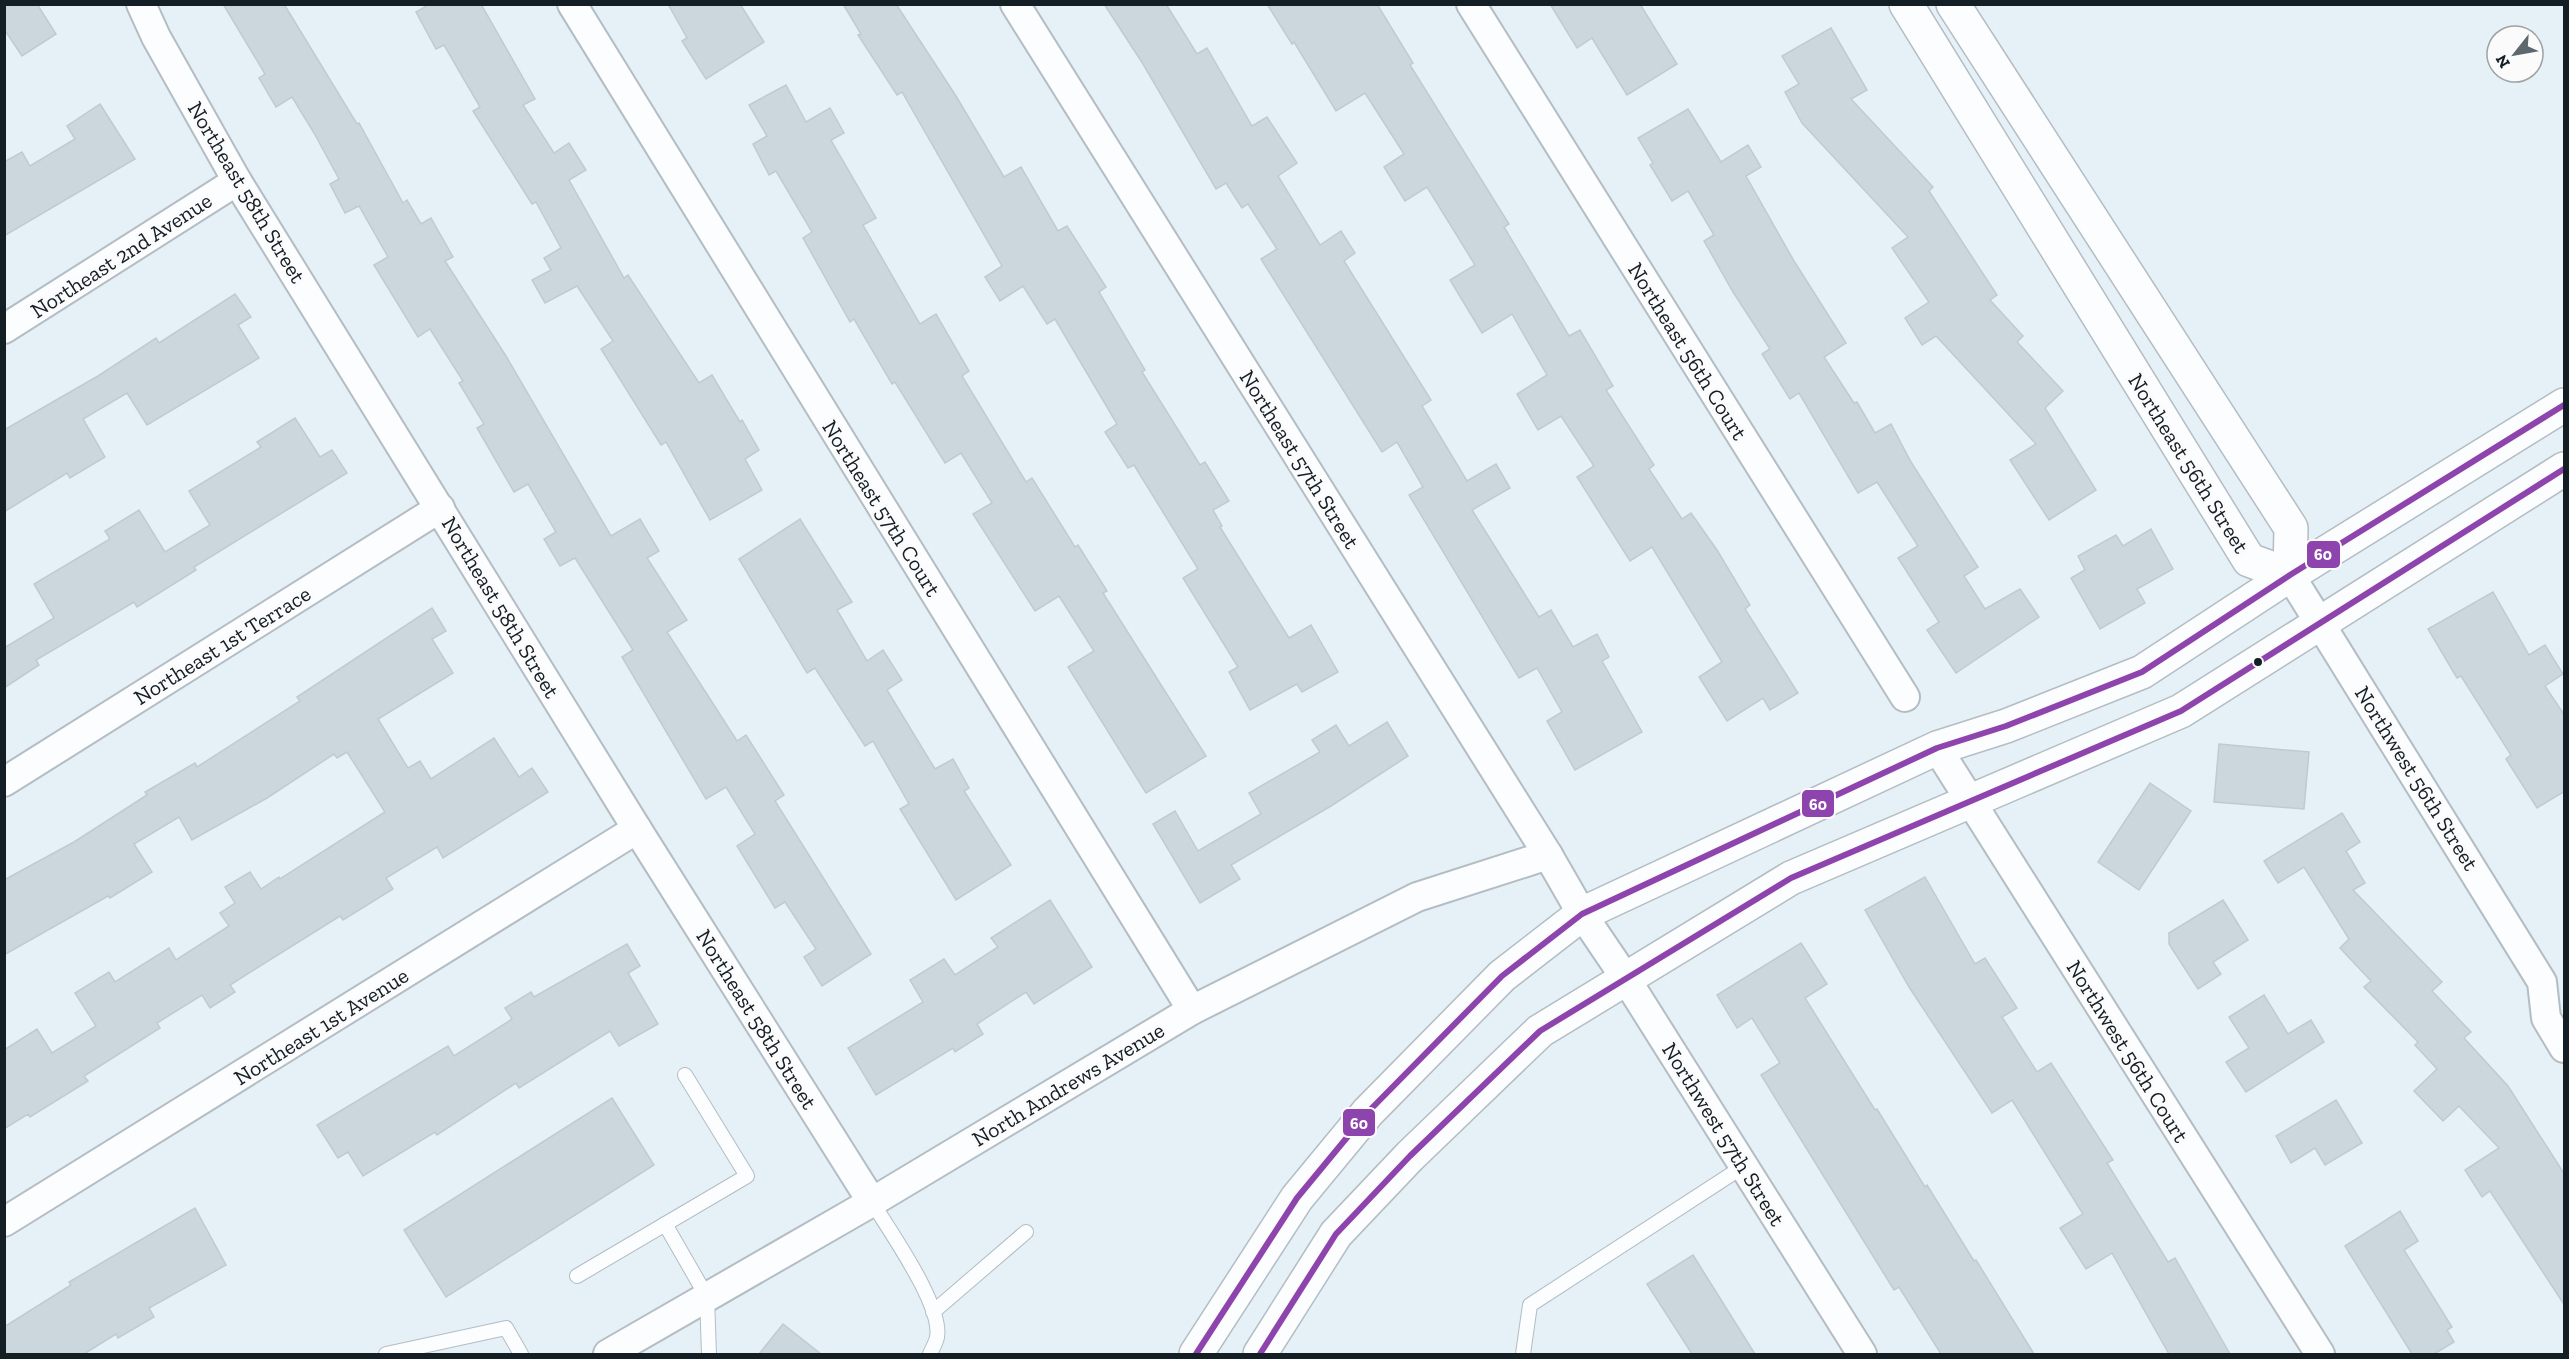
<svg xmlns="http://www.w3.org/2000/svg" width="2569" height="1359" font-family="'Zilla Slab',serif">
	<rect width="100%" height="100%" fill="#e6f0f7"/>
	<g fill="#ccd6dd" stroke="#c0cad1" stroke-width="1.5">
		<polygon points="4,4 37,4 56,34 22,56 4,29"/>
		<polygon points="223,4 284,4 357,124 359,123 403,203 407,200 421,224 431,218 453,257 445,261 506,356 611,536 640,519 659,551 647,558 687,620 667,632 737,741 746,735 784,795 775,801 871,954 822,986 804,957 816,949 785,902 775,908 737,846 755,834 726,787 706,799 622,657 633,650 575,558 560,566 544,539 556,532 528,484 514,492 477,428 484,424 459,383 463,381 430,329 418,337 374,265 388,257 359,206 345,213 330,184 339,179 314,133 292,97 276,107 259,78 265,74"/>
		<polygon points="430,4 481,4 535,99 523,105 554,153 569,143 586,170 569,180 624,278 628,275 699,383 712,375 740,422 742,420 759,450 745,459 762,490 710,520 666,442 661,445 601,349 613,341 577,286 545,303 532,280 551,270 544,258 561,248 536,202 532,204 473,111 480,107 444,45 436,49 416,12"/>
		<polygon points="668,4 740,4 764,42 706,79 682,41 687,38"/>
		<polygon points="843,4 896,4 956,96 1004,177 1021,167 1058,231 1067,226 1106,287 1099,292 1145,370 1142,372 1200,465 1205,462 1229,501 1213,510 1222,526 1220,527 1289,638 1311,625 1338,672 1302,692 1297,684 1250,710 1229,672 1238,667 1183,578 1198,569 1134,465 1128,468 1105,432 1117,424 1055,319 1047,324 1023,286 1000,301 985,277 1002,266 902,92 897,95 858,35 861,34"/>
		<polygon points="1104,4 1166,4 1197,54 1207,48 1252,126 1267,117 1297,163 1278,176 1320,245 1341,231 1355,253 1344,261 1431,400 1422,406 1467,481 1496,464 1510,488 1472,510 1539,617 1551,610 1573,647 1597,634 1609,657 1602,661 1642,732 1575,770 1547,721 1562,712 1537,668 1519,678 1409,495 1423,487 1397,442 1382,452 1261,259 1277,249 1248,204 1242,208 1226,183 1216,189 1143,64"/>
		<polygon points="1267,4 1377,4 1413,63 1410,65 1509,224 1504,227 1569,336 1580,330 1613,386 1606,390 1654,465 1649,469 1682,519 1691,513 1717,550 1750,605 1745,609 1798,693 1770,710 1763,698 1727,721 1699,677 1722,662 1652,547 1630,561 1577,477 1594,466 1561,416 1538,430 1517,394 1547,375 1512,314 1482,333 1450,280 1475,265 1427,187 1405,201 1384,167 1404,154 1365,93 1336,111 1294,42 1292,44"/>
		<polygon points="1550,4 1640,4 1677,64 1627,95 1592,38 1577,48"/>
		<polygon points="1831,28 1867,90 1851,99 1933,187 1929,191 1997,295 1990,300 2023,336 2017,342 2063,391 2045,408 2096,490 2049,520 2010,460 2036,444 1936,336 1922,345 1905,318 1929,302 1892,248 1908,237 1802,123 1785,92 1799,84 1782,56"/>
		<polygon points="786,85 806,122 830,108 844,133 831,140 876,218 863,225 920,324 936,314 969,371 962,376 1026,482 1032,478 1075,547 1078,545 1107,591 1103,593 1206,756 1146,793 1068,667 1094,651 1059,596 1035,611 973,514 992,503 961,453 945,463 895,382 892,384 854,319 850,322 803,238 812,232 776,171 769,175 753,144 767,136 749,105"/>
		<polygon points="100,104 135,159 4,236 4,162 22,152 30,166 75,139 67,126"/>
		<polygon points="1688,109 1721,162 1748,145 1761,167 1746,176 1794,261 1846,343 1824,357 1854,403 1857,402 1875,433 1891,424 1911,462 1978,567 1964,576 1985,609 2020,589 2039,617 1956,673 1927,630 1939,622 1898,558 1918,546 1877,482 1858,493 1799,393 1790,399 1762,354 1770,349 1733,292 1704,241 1714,235 1688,191 1672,201 1650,165 1653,163 1638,138"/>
		<polygon points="235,294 251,317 238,325 259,358 147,425 127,393 83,419 105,457 70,478 67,473 4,512 4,430 98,376 156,338 159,343"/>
		<polygon points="295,418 320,457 332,450 347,473 194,567 196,570 137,607 134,602 36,660 39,665 4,688 4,648 54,618 34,584 110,539 105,531 139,510 165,552 210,525 189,491 261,447 257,442"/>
		<polygon points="800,519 852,602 837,610 867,661 883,650 902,680 887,690 935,769 953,759 969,788 964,791 1011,865 956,900 900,809 909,804 873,741 865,746 815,668 807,673 739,559"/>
		<polygon points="2151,529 2173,569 2137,589 2145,603 2100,629 2071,578 2085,570 2078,556 2116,535 2123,546"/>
		<polygon points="2493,592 2529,655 2545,645 2563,674 2545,686 2565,716 2565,791 2537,808 2506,759 2511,755 2461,676 2457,678 2428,629"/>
		<polygon points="432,608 446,631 432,639 453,673 378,719 408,768 420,761 431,779 494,738 519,777 532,768 548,792 443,858 437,847 386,878 393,889 343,920 340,916 230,985 235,992 210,1008 202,995 157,1023 160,1028 84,1076 88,1081 30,1117 28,1114 4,1129 4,1050 37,1029 52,1053 96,1026 75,993 109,972 115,982 169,948 176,960 229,926 220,913 235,903 225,887 250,872 261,889 279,877 280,879 385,812 347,752 337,758 334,754 267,798 192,840 179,817 134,844 152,872 110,898 108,896 4,955 4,880 74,842 147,795 145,792 195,763 197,767 300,701 297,697"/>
		<polygon points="1387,722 1408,756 1331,806 1231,865 1240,879 1200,903 1153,824 1175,811 1198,851 1261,814 1249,793 1320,752 1312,740 1336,725 1349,746"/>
		<polygon points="2219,744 2309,752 2304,809 2214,802"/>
		<polygon points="2150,783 2191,811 2139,890 2098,862"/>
		<polygon points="2342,813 2360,842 2346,851 2365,883 2353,890 2442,982 2432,991 2471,1032 2464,1038 2508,1086 2565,1175 2565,1306 2490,1191 2482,1197 2465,1170 2499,1148 2459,1106 2443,1121 2414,1091 2437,1069 2415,1045 2418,1042 2364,987 2371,981 2340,948 2349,939 2304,867 2278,883 2264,861"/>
		<polygon points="1925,877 1975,964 1985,958 2017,1008 2002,1017 2037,1072 2051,1063 2113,1160 2107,1163 2168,1262 2175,1258 2230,1354 2169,1354 2112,1253 2086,1269 2060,1228 2083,1214 2012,1100 1992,1113 1909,987 1865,910"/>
		<polygon points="1050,900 1092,967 1034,1004 1026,992 977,1024 983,1034 955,1052 953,1048 876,1095 848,1048 923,1002 910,980 944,959 955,975 998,947 991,938"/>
		<polygon points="2223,900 2248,940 2213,962 2221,974 2198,989 2169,944 2169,933"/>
		<polygon points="1801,943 1827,984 1805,998 1875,1110 1877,1109 1925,1187 1927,1185 1974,1261 1976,1260 2034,1354 1941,1354 1899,1287 1894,1290 1761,1075 1780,1063 1752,1018 1737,1028 1717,995"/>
		<polygon points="627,944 640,966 628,973 658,1024 619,1046 610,1031 519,1088 516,1083 437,1135 435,1132 363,1176 348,1152 338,1158 317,1125 448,1046 454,1056 512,1019 505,1008 531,992 534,997"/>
		<polygon points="2264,995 2288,1034 2311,1020 2324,1042 2246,1092 2226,1062 2249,1048 2229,1017"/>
		<polygon points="612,1098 654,1165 446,1297 404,1230"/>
		<polygon points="2336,1100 2362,1143 2325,1165 2315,1148 2291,1163 2276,1136"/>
		<polygon points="195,1208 226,1265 149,1308 154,1317 118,1338 116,1334 84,1354 4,1354 4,1327 71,1285 69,1282"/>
		<polygon points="2400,1211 2418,1241 2404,1250 2452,1327 2447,1330 2454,1342 2434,1354 2412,1354 2345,1246"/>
		<polygon points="1693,1255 1755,1354 1692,1354 1647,1284"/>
		<polygon points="783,1324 821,1354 759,1354"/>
	</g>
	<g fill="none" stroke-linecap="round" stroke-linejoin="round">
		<defs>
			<g id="service">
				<path d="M872,1202c17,28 71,104 65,135 -1,6 -5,12 -7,17"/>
				<polyline points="665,1224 707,1297 709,1354"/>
				<polyline points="577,1276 747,1176 685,1075"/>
				<polyline points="933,1312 1026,1232"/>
				<polyline points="386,1354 506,1328 521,1354"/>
				<polyline points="1523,1354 1530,1305 1744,1166"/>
			</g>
			<g id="minor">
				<polyline points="141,4 156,37 237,181 637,829 872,1202"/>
				<polyline points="572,4 1192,1010"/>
				<polyline points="1015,4 1548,855 1582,914 1626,979 1862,1354"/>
				<polyline points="1471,4 1905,697"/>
				<polyline points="4,329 237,181"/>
				<polyline points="2290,575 2542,982 2546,1018 2564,1048"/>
				<polyline points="1937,748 2320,1354"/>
				<polyline points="4,782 440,508"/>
				<polyline points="4,1222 637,829"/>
				<polyline points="608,1354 872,1202 1192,1010 1417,897 1548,855"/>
			</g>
			<polyline id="tertiary" points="1906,4 2249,560 2290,575 2291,528 1953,4"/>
			<g id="secondary">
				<polyline points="1196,1354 1297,1198 1368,1112 1502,976 1582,914 1937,748 2006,726 2142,672 2290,575 2564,405"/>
				<polyline points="1260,1354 1336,1234 1410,1156 1540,1031 1791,878 2181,711 2564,469"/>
			</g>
		</defs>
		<use href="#service" stroke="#b4bdc4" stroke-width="16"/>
		<use href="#minor" stroke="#b4bdc4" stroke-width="32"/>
		<use href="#tertiary" stroke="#b4bdc4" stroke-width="36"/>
		<use href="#secondary" stroke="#b4bdc4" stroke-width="36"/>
		<use href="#service" stroke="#fbfdfe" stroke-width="14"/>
		<use href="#minor" stroke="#fbfdfe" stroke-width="28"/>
		<use href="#tertiary" stroke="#fbfdfe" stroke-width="33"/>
		<use href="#secondary" stroke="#fbfdfe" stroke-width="33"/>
		<defs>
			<g id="bus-1">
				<polyline points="1196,1354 1297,1198 1368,1112 1502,976 1582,914 1937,748 2006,726 2142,672 2290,575 2564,405"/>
				<polyline points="1260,1354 1336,1234 1410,1156 1540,1031 1791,878 2181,711 2564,469"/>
			</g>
		</defs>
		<use href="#bus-1" stroke="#fbfbfb" stroke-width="10"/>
		<use href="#bus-1" stroke="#8e44ad" stroke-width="6"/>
	</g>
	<circle fill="#131e25" stroke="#fbfbfb" stroke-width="2" cx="2258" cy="662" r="5"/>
	<g text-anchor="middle" stroke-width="6" stroke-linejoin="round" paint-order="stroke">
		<g font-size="22" fill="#131e25" stroke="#fbfbfb">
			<text transform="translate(247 192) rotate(59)" y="8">Northeast 58th Street</text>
			<text transform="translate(121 255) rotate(-33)" y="8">Northeast 2nd Avenue</text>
			<text transform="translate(1688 351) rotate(58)" y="8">Northeast 56th Court</text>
			<text transform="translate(1300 459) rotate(58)" y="8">Northeast 57th Street</text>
			<text transform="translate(2189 463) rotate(58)" y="8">Northeast 56th Street</text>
			<text transform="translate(882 508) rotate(58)" y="8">Northeast 57th Court</text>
			<text transform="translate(501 607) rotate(59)" y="8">Northeast 58th Street</text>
			<text transform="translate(222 645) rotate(-32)" y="8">Northeast 1st Terrace</text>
			<text transform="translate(2417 778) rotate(58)" y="8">Northwest 56th Street</text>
			<text transform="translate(757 1019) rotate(58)" y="8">Northeast 58th Street</text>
			<text transform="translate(321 1026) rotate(-32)" y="8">Northeast 1st Avenue</text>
			<text transform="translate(2128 1051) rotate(58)" y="8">Northwest 56th Court</text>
			<text transform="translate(1068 1084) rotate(-31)" y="8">North Andrews Avenue</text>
			<text transform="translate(1724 1134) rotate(58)" y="8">Northwest 57th Street</text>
		</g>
	</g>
	<g stroke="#fbfbfb" stroke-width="2">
		<rect x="2306" y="540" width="35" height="29" rx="6" fill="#8e44ad"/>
		<rect x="1801" y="789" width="34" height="29" rx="6" fill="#8e44ad"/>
		<rect x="1342" y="1108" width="34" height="29" rx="6" fill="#8e44ad"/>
	</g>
	<g font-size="16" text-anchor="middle" font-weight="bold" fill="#fff">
		<text x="2323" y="560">60</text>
		<text x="1818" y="810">60</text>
		<text x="1359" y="1129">60</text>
	</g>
	<rect width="2569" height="1359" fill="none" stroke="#131e25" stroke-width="12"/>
	<g transform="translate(2515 54) rotate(239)"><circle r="28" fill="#fbfbfb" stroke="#9ea3a5" stroke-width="1.5"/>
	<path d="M0-4.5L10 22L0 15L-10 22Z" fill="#5d686e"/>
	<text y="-9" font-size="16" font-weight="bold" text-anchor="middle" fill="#131e25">N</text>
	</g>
</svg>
